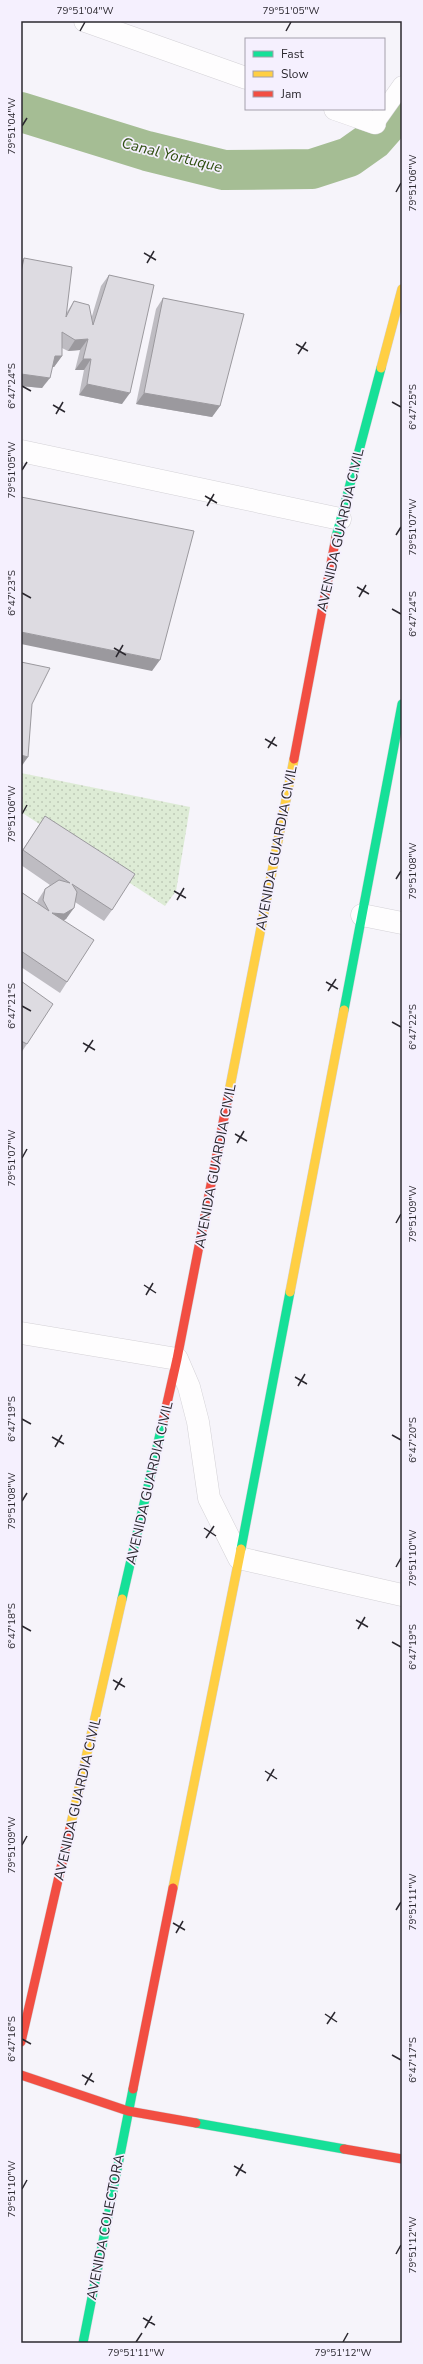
<svg xmlns="http://www.w3.org/2000/svg" width="423" height="2364" font-family="'Nunito Sans',sans-serif">
	<defs>
		<pattern id="grass-dots" width="8" height="8" patternUnits="userSpaceOnUse"><rect width="8" height="8" fill="#ddebd5"/><path d="M2 2h.1M6 6h.1" fill="none" stroke="#becab7" stroke-width="1.8" stroke-linecap="round"/></pattern>
	</defs>
	<rect width="100%" height="100%" fill="#f6f4fa"/>
	<polygon fill="url(#grass-dots)" points="21,773 190,807 176,891 165,906 21,812"/>
	<g fill="none" stroke-linecap="round" stroke-linejoin="round">
		<polyline stroke="#a5bd94" stroke-width="40" points="21,112 147,151 224,170 312,169 349,157 373,140 402,107"/>
		<defs>
			<polyline id="lane" points="375,123 402,85"/>
			<g id="street">
				<polyline points="85,21 246,78"/>
				<polyline points="335,109 375,123"/>
				<polyline points="21,451 340,519"/>
				<polyline points="362,915 402,923"/>
				<polyline points="21,1333 177,1359 189,1387 198,1422 209,1498 239,1558 402,1595"/>
			</g>
			<g id="fast">
				<polyline points="336,537 381,368"/>
				<polyline points="344,1010 402,704"/>
				<polyline points="241,1549 290,1292"/>
				<polyline points="122,1599 163,1421"/>
				<polyline points="196,2123 344,2149"/>
				<polyline points="83,2343 133,2089"/>
			</g>
			<g id="slow">
				<polyline points="381,368 402,289"/>
				<polyline points="228,1097 294,759"/>
				<polyline points="290,1292 344,1010"/>
				<polyline points="70,1828 122,1599"/>
				<polyline points="173,1888 241,1549"/>
			</g>
			<g id="jam">
				<polyline points="294,759 336,537"/>
				<polyline points="163,1421 177,1359 228,1097"/>
				<polyline points="21,2042 70,1828"/>
				<polyline points="21,2075 128,2111 196,2123"/>
				<polyline points="133,2089 173,1888"/>
				<polyline points="344,2149 402,2159"/>
			</g>
		</defs>
		<use href="#lane" stroke="#d4d2d7" stroke-width="19"/>
		<use href="#street" stroke="#d4d2d7" stroke-width="23"/>
		<use href="#fast" stroke="#d4d2d7" stroke-width="10"/>
		<use href="#slow" stroke="#d4d2d7" stroke-width="10"/>
		<use href="#jam" stroke="#d4d2d7" stroke-width="10"/>
		<use href="#lane" stroke="#fefdfe" stroke-width="18"/>
		<use href="#street" stroke="#fefdfe" stroke-width="22"/>
		<use href="#fast" stroke="#16e098" stroke-width="9"/>
		<use href="#slow" stroke="#ffcf43" stroke-width="9"/>
		<use href="#jam" stroke="#f24e42" stroke-width="9"/>
	</g>
	<g fill="#bebcc2">
		<polygon points="24,258 67,312 74,301 92,316 101,286 109,275 122,404 79,395 84,370 75,370 80,350 68,351 62,348 62,356 54,367 52,367 42,388 21,386 21,262"/>
		<polygon points="163,298 220,406 212,417 136,404 156,309"/>
		<polygon points="45,816 112,910 104,921 75,902 66,919 63,920 67,982 60,993 21,967 21,892 37,903 38,900 45,889 50,885 21,865 21,852"/>
		<polygon points="21,981 27,1044 21,1053"/>
	</g>
	<g fill="#9b999e">
		<polygon points="88,339 80,350 68,351 75,340"/>
		<polygon points="55,356 62,356 54,367 48,367"/>
		<polygon points="83,359 91,359 84,370 75,370"/>
		<polygon points="21,374 50,378 42,388 21,386"/>
		<polygon points="87,384 130,393 122,404 79,395"/>
		<polygon points="144,393 220,406 212,417 136,404"/>
		<polygon points="21,632 160,660 152,671 21,644"/>
		<polygon points="21,755 28,757 21,767"/>
		<polygon points="74,908 66,919 57,925 52,913"/>
	</g>
	<g fill="#dddbe1" stroke="#9b999e">
		<polygon points="24,258 72,267 66,317 74,301 89,305 93,325 109,275 154,285 130,393 87,384 91,359 83,359 88,339 75,340 62,332 62,356 55,356 50,378 21,374 21,272"/>
		<polygon points="163,298 244,314 220,406 144,393"/>
		<polygon points="21,497 194,531 160,660 21,632"/>
		<polygon points="21,662 50,668 32,704 28,757 21,755"/>
		<polygon points="45,816 135,874 112,910 72,884 77,892 74,908 64,914 52,913 94,940 67,982 21,951 21,892 49,911 43,900 45,889 59,880 70,883 23,850"/>
		<polygon points="21,981 53,1004 27,1044 21,1041"/>
	</g>
	<path fill="none" stroke="#2b282f" stroke-width="1.5" d="M80,31l5,-9M286,31l5,-9M22,126l5,-8M396,192l5,-9M144,253l12,7M147,263l7,-12M296,344l12,7M298,354l8,-12M22,386l9,5M392,402l9,5M53,405l12,7M56,414l7,-12M22,470l5,-8M205,496l12,7M207,506l7,-12M396,535l5,-8M357,587l12,7M22,593l9,5M359,597l7,-12M392,609l9,5M114,648l12,7M116,657l7,-12M265,739l12,7M268,748l7,-11M22,814l5,-9M396,879l5,-8M174,891l12,7M177,900l7,-12M326,982l12,7M328,991l8,-12M22,1006l9,5M392,1022l9,5M83,1043l12,7M85,1052l8,-12M235,1134l12,7M237,1143l7,-12M22,1158l5,-9M396,1223l5,-9M144,1285l12,8M146,1295l7,-12M295,1377l12,7M298,1386l7,-12M22,1419l9,5M392,1435l9,5M52,1437l12,7M55,1447l7,-12M22,1501l5,-8M204,1528l12,8M206,1538l8,-12M396,1567l5,-9M356,1620l12,7M22,1626l9,5M358,1629l7,-12M392,1642l9,5M113,1680l12,7M115,1690l7,-12M265,1771l12,8M267,1781l7,-12M22,1845l5,-9M396,1910l5,-8M173,1923l12,7M176,1933l7,-12M325,2014l12,8M327,2024l8,-12M22,2039l9,5M392,2055l9,5M82,2075l12,7M85,2085l7,-12M234,2166l12,7M236,2176l7,-12M22,2189l5,-9M396,2254l5,-9M143,2318l12,7M145,2328l7,-12M136,2342l6,-9M343,2342l5,-9"/>
	<g text-anchor="middle" stroke-width="3.5" stroke-linejoin="round" paint-order="stroke">
		<g font-size="14" fill="#2b282f" stroke="#f5f0fe">
			<text transform="translate(340 530) rotate(-77)" y="5">AVENIDA GUARDIA CIVIL</text>
			<text transform="translate(276 848) rotate(-79)" y="5">AVENIDA GUARDIA CIVIL</text>
			<text transform="translate(215 1166) rotate(-79)" y="5">AVENIDA GUARDIA CIVIL</text>
			<text transform="translate(149 1483) rotate(-77)" y="5">AVENIDA GUARDIA CIVIL</text>
			<text transform="translate(77 1799) rotate(-77)" y="5">AVENIDA GUARDIA CIVIL</text>
			<text transform="translate(105 2227) rotate(-79)" y="5">AVENIDA COLECTORA</text>
		</g>
		<g font-size="15" font-style="italic" fill="#2f4f10" stroke="#f5f0fe">
			<text transform="translate(172 155) rotate(14)" y="5">Canal Yortuque</text>
		</g>
	</g>
	<rect width="423" height="2364" fill="none" stroke="#f5f0fe" stroke-width="44"/>
	<rect x="245" y="38" width="140" height="72" fill="#f5f0fe" stroke="#a4a0ab"/>
	<rect x="253" y="51" width="20" height="6" fill="#16e098" stroke="#a4a0ab"/>
	<text x="281" y="58" font-size="12" fill="#2b282f">Fast</text>
	<rect x="253" y="71" width="20" height="6" fill="#ffcf43" stroke="#a4a0ab"/>
	<text x="281" y="78" font-size="12" fill="#2b282f">Slow</text>
	<rect x="253" y="91" width="20" height="6" fill="#f24e42" stroke="#a4a0ab"/>
	<text x="281" y="98" font-size="12" fill="#2b282f">Jam</text>
	<rect x="22" y="22" width="379" height="2320" fill="none" stroke="#2b282f" stroke-width="1.5"/>
	<g font-size="10" text-anchor="middle" fill="#2b282f">
		<text x="85" y="14">79°51'04"W</text>
		<text x="291" y="14">79°51'05"W</text>
		<text transform="translate(11 126) rotate(-90)" y="4">79°51'04"W</text>
		<text transform="translate(412 183) rotate(-90)" y="4">79°51'06"W</text>
		<text transform="translate(11 386) rotate(-90)" y="4">6°47'24"S</text>
		<text transform="translate(412 407) rotate(-90)" y="4">6°47'25"S</text>
		<text transform="translate(11 470) rotate(-90)" y="4">79°51'05"W</text>
		<text transform="translate(412 527) rotate(-90)" y="4">79°51'07"W</text>
		<text transform="translate(11 593) rotate(-90)" y="4">6°47'23"S</text>
		<text transform="translate(412 614) rotate(-90)" y="4">6°47'24"S</text>
		<text transform="translate(11 814) rotate(-90)" y="4">79°51'06"W</text>
		<text transform="translate(412 871) rotate(-90)" y="4">79°51'08"W</text>
		<text transform="translate(11 1006) rotate(-90)" y="4">6°47'21"S</text>
		<text transform="translate(412 1027) rotate(-90)" y="4">6°47'22"S</text>
		<text transform="translate(11 1158) rotate(-90)" y="4">79°51'07"W</text>
		<text transform="translate(412 1214) rotate(-90)" y="4">79°51'09"W</text>
		<text transform="translate(11 1419) rotate(-90)" y="4">6°47'19"S</text>
		<text transform="translate(412 1440) rotate(-90)" y="4">6°47'20"S</text>
		<text transform="translate(11 1501) rotate(-90)" y="4">79°51'08"W</text>
		<text transform="translate(412 1558) rotate(-90)" y="4">79°51'10"W</text>
		<text transform="translate(11 1626) rotate(-90)" y="4">6°47'18"S</text>
		<text transform="translate(412 1647) rotate(-90)" y="4">6°47'19"S</text>
		<text transform="translate(11 1845) rotate(-90)" y="4">79°51'09"W</text>
		<text transform="translate(412 1902) rotate(-90)" y="4">79°51'11"W</text>
		<text transform="translate(11 2039) rotate(-90)" y="4">6°47'16"S</text>
		<text transform="translate(412 2060) rotate(-90)" y="4">6°47'17"S</text>
		<text transform="translate(11 2189) rotate(-90)" y="4">79°51'10"W</text>
		<text transform="translate(412 2245) rotate(-90)" y="4">79°51'12"W</text>
		<text x="136" y="2356">79°51'11"W</text>
		<text x="343" y="2356">79°51'12"W</text>
	</g>
</svg>
